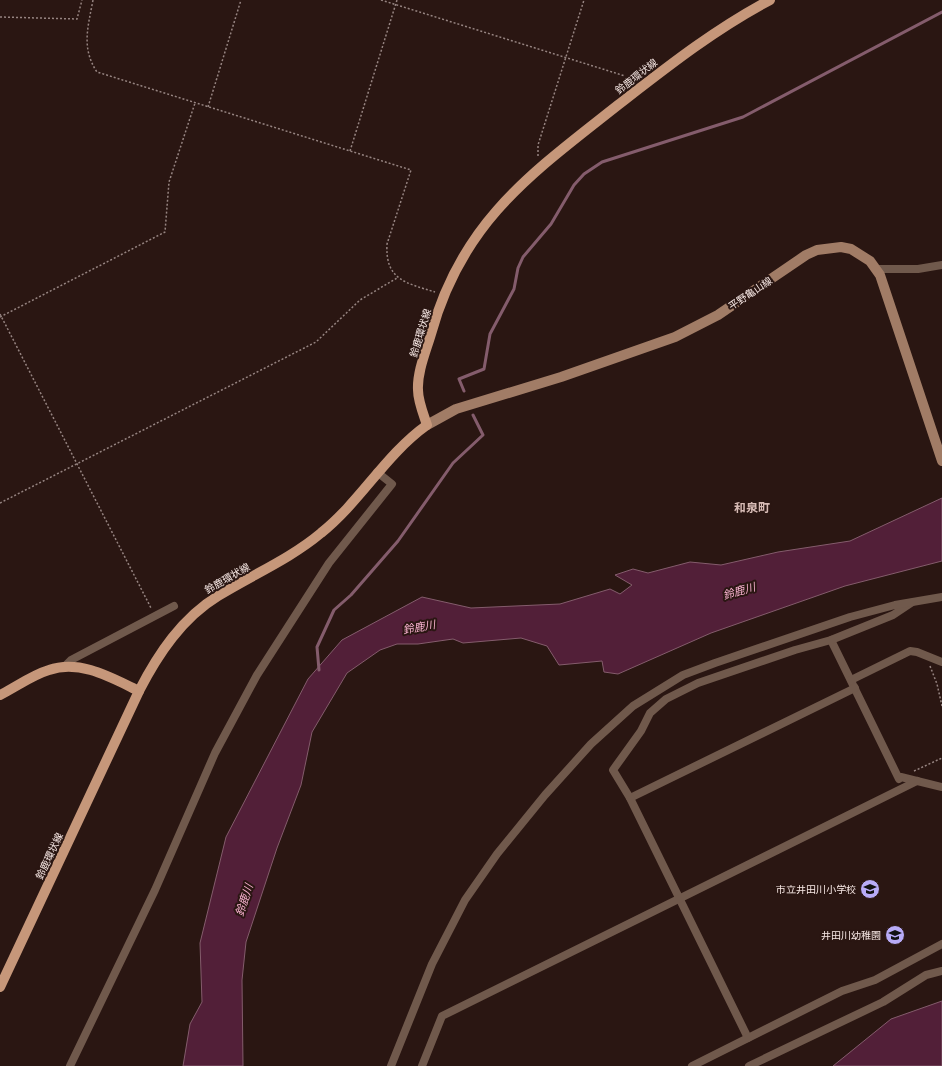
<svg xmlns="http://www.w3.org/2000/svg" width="942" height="1066" font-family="'Open Sans','Noto Sans JP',sans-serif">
	<rect width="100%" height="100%" fill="#2a1612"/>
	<g fill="#521f38" stroke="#845c6c">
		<polygon points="942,498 942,561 845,586 711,633 618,674 604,672 602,661 559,665 547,646 521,638 463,643 453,639 418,644 397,644 380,650 347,673 312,732 301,785 277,848 246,942 242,980 243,1066 183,1066 190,1024 202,1002 200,943 226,837 308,679 342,640 422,597 471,608 560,604 610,589 620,594 632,585 615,575 633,569 648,573 690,562 721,565 778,552 850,541"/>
		<polygon points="942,1001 942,1066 833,1066 891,1019"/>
	</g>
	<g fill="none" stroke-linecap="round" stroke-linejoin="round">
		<g stroke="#845c6c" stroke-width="3">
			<polyline points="464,391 459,379 484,369 490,334 514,289 518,268 523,257 551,224 574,185 584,174 602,162 743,117 942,12"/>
			<polyline points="319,670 317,647 334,610 351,595 398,541 453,463 483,435 473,415"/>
		</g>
		<g stroke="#968481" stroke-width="1.5" stroke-dasharray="2 2" stroke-linecap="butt">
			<path d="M93,0c-5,27 -12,48 4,72l314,98 -24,74c-2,36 19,39 48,48"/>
			<polyline points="381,0 625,76"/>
			<polyline points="0,17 77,19 82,0"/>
			<polyline points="208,107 241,0"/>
			<polyline points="350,151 397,0"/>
			<polyline points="538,156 538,145 584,0"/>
			<polyline points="0,314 151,608"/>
			<polyline points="0,317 165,232 169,182 195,103"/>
			<polyline points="0,503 316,342 360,300 397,278"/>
			<polyline points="930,666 937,684 942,706"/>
			<polyline points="914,771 942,758"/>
		</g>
		<g stroke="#70594c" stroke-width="8">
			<polyline points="876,269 918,269 942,265"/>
			<polyline points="831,640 899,779 901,777 942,787"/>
			<polyline points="64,667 71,660 174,606"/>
			<polyline points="851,680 910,651 917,652 942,662"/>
			<polyline points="630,798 855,688"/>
			<polyline points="748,1038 630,798 613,770 641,731 650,713 666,699 698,683 795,650 831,640 893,615 911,603"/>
			<polyline points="70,1066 155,890 215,753 257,675 329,563 392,484 377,472"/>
			<polyline points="391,1066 432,964 465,900 497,854 545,795 591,744 633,706 683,675 715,663 850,617 895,605 942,597"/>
			<polyline points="422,1066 442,1016 917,781"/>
			<polyline points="692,1066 842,991 875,980 942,944"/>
			<polyline points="749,1066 883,1002 926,975 942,971"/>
		</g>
		<polyline stroke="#a17c66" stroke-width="10" points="427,425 456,409 561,377 675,337 718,315 806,255 817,250 841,247 851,249 870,261 880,275 942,461"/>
		<g stroke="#c6977a" stroke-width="10">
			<path d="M0,695c16,-8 32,-20 49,-25 31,-11 63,8 90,21"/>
			<path d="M0,987l139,-296c19,-37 43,-73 79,-95 34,-21 72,-37 103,-63 40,-32 64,-78 106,-108 -4,-12 -9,-24 -9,-35 -1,-18 8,-39 13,-56 31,-113 101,-161 187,-229 49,-38 97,-76 152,-105"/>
		</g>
	</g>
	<defs>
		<symbol id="school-disc" viewBox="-11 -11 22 22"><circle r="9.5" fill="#b8abf7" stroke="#2a1612"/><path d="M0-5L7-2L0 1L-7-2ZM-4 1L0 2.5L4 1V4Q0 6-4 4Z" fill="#111"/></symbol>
	</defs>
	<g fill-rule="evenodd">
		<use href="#school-disc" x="859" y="878" width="22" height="22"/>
		<use href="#school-disc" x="884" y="924" width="22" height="22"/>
	</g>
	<g text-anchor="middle" stroke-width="4" stroke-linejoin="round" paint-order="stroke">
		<g font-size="10" fill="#f8e9e6" stroke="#2a1612">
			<text transform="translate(636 76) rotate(-38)" y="4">鈴鹿環状線</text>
			<text transform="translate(750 293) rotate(-34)" y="4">平野亀山線</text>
			<text transform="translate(420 333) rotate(-73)" y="4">鈴鹿環状線</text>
			<text transform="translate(227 578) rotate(-30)" y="4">鈴鹿環状線</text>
			<text transform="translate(49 856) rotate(-65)" y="4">鈴鹿環状線</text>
		</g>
		<g font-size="10" fill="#f8e9e6" stroke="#2a1612" text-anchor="end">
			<text x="856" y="893">市立井田川小学校</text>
			<text x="881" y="939">井田川幼稚園</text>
		</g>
		<g font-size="11" font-style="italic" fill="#f8b2cf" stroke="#2a1612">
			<text transform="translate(739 591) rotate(-16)" y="4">鈴鹿川</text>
			<text transform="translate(419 627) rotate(-10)" y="4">鈴鹿川</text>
			<text transform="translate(244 900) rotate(-72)" y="4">鈴鹿川</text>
		</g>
		<g font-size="12" font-weight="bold" fill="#d6bab4" stroke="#2a1612">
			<text x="752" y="512">和泉町</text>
		</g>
	</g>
</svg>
